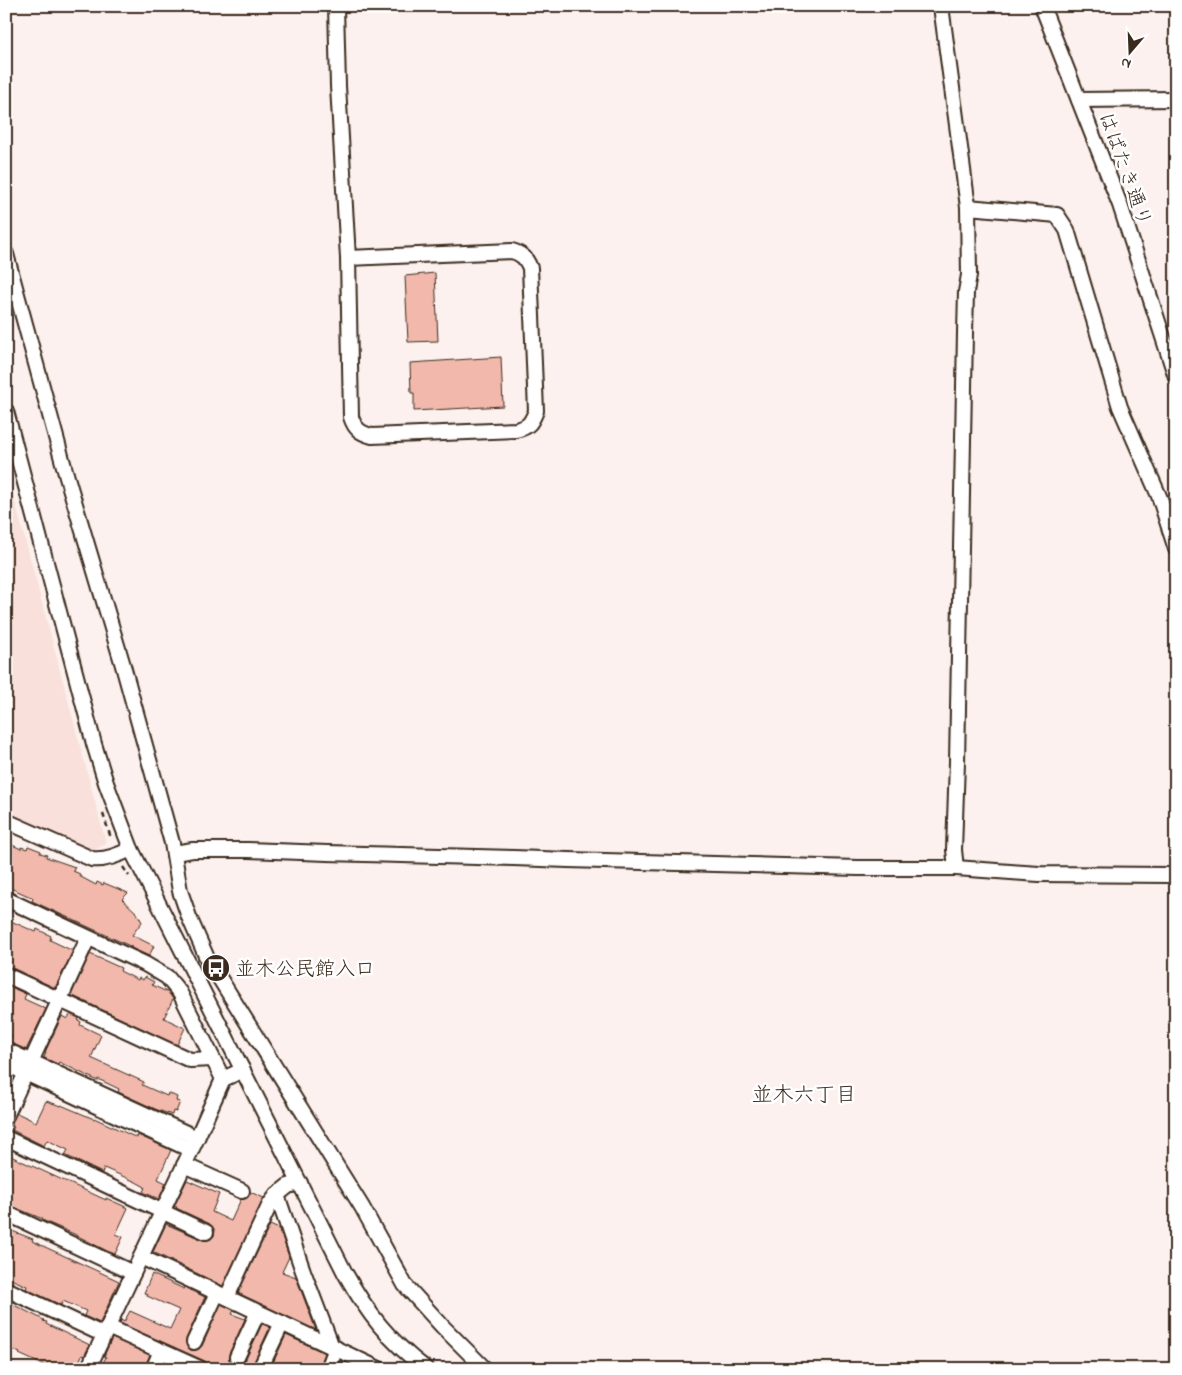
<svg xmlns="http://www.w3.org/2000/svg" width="1182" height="1375" font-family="'Indie Flower','Klee One',sans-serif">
	<rect width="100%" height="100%" fill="#fcf1ee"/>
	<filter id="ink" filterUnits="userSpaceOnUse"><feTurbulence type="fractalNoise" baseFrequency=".02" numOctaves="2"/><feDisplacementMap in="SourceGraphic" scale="10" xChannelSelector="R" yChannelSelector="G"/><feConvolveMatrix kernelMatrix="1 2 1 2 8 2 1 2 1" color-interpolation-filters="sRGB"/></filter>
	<g filter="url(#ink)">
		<polygon fill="#f9e0da" points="6,468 106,843 93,851 6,812"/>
		<g fill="#f1b8ab" stroke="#3b2a1e">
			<polygon points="435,273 438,341 408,342 405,276"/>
			<polygon points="501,357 503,406 414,411 414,393 411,393 410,363"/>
			<polygon points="6,842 21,849 21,847 27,849 28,846 41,851 40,853 47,855 46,857 75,867 73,871 80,874 79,876 96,885 97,882 103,885 104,883 128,893 122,899 137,913 142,922 132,935 154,946 149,956 131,948 132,947 32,901 33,898 6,886"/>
			<polygon points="6,919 36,932 37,929 51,936 50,940 73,951 55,988 6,965"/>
			<polygon points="90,954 121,968 120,971 138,980 139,978 143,980 145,977 154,982 152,985 169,993 173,999 164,1018 185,1028 177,1045 71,995"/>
			<polygon points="6,985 26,994 24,999 46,1009 26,1050 9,1042 12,1036 6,1033 6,1022 11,1012 6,1010"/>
			<polygon points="71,1014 79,1018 78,1020 81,1022 80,1025 101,1035 91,1058 144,1082 142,1085 167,1096 168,1093 177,1097 176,1101 180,1102 176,1112 173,1111 172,1115 155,1109 118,1092 119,1089 98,1079 98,1081 59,1062 58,1064 44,1058 46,1052 45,1052 62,1016 67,1019"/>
			<polygon points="46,1101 61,1106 61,1105 94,1119 94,1118 137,1138 138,1135 171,1150 158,1179 166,1183 159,1199 143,1192 145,1187 136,1182 104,1168 102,1173 65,1155 68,1150 47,1140 44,1146 12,1130 14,1127 7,1125 11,1123 17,1113 36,1122"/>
			<polygon points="6,1154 106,1200 106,1198 128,1208 116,1234 123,1237 115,1254 107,1251 74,1234 42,1220 43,1219 6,1204"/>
			<polygon points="187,1180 219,1194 212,1212 231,1221 241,1199 247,1198 250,1192 264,1198 223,1286 153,1252 166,1224 203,1240 211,1239 214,1236 215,1231 210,1224 176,1208 177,1207 174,1206"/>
			<polygon points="270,1225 279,1229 280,1234 283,1239 289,1257 282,1272 296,1277 316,1330 238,1293"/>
			<polygon points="12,1231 33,1239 32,1241 119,1281 100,1323 84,1316 86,1311 63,1301 61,1305 26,1289 27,1286 6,1277 6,1242"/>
			<polygon points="152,1274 184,1289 185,1287 205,1297 186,1339 187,1347 191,1350 199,1349 202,1346 221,1304 234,1310 232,1314 245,1319 229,1354 230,1362 234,1365 242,1364 245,1361 262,1324 270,1327 251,1369 216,1369 209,1366 205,1361 120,1323 121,1320 124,1322 130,1311 170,1329 179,1310 147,1296 148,1294 144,1293"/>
			<polygon points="6,1301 44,1320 43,1321 47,1322 46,1324 90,1345 84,1356 82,1355 76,1369 66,1369 59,1365 57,1369 52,1369 19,1354 20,1353 6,1347"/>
			<polygon points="286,1335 325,1353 319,1369 270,1369"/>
			<polygon points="112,1338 150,1355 144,1369 100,1369 106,1357 104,1356"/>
			<polygon points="340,1363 353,1369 337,1369"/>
		</g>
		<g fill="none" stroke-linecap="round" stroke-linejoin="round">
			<defs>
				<g id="minor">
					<path d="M336,6l2,80 10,172 3,159c4,12 9,16 21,19l144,-6c13,-3 15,-7 20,-19l-6,-143c-4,-10 -8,-14 -18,-17l-164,7"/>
					<polyline points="941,6 968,207 969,275 966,292 965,333 957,762 954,850 956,868"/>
					<polyline points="1042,6 1120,205 1176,377"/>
					<polyline points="1079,100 1176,99"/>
					<polyline points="968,207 1057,215 1067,230 1120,407 1159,496 1176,549"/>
					<polyline points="6,254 66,474 122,662 172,843 180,891 189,917 207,958 362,1207 405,1285 443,1327 485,1369"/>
					<path d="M6,411l88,333 12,39 25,66 214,424c23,41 43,67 81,96"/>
					<path d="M6,821l86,38c13,2 27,-4 39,-10"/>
					<polyline points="174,853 193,850 248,850 327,853 514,858 568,860 858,868 956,868 1039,874 1169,875"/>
					<polyline points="6,899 145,964 167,977 180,993 223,1079"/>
					<polyline points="6,975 190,1060 213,1059"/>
					<polyline points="6,1050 197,1138"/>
					<polyline points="6,1064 191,1150"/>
					<polyline points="6,1116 88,938"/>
					<polyline points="6,1138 206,1232"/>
					<polyline points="184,1165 242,1191"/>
					<polyline points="300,1183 288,1186 277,1195 303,1271 332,1347"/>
					<polyline points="6,1213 133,1273"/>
					<polyline points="141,1257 379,1369"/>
					<polyline points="6,1289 104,1335"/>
					<polyline points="227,1297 270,1204 277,1195"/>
					<polyline points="108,1327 201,1369"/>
					<polyline points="194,1342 217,1293"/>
					<polyline points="237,1357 258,1312"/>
					<polyline points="88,1369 197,1138 223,1079 243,1070"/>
					<polyline points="153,1369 161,1351"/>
					<polyline points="260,1369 282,1323"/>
					<polyline points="328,1369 336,1348"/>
				</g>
			</defs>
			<use href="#minor" stroke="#3b2a1e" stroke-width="18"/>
			<g stroke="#3b2a1e" stroke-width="2.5" stroke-dasharray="5 4" stroke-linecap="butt">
				<polyline points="103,814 111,838"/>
				<polyline points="123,867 129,876"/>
			</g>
			<use href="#minor" stroke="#fff" stroke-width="14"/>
		</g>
	</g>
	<defs>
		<symbol id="bus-disc" viewBox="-11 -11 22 22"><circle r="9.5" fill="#3b2a1e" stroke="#fff"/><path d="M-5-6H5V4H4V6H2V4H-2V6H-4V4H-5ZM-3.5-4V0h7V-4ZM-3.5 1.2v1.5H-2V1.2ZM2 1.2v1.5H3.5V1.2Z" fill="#fff"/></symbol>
	</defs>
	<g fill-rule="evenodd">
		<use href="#bus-disc" x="200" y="952" width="32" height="32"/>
	</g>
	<g text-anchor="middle" stroke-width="5" stroke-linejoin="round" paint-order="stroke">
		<g font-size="20" fill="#3b2a1e" stroke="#fff">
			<text transform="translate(1126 169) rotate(70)" y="7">はばたき通り</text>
		</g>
		<g font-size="20" fill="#3b2a1e" stroke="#fff" text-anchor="start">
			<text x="235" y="975">並木公民館入口</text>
		</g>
		<g font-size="21" fill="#3b2a1e" stroke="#fff">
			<text x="804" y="1101">並木六丁目</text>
		</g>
	</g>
	<rect width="1182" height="1375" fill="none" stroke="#fff" stroke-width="25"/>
	<rect x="12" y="12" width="1157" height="1350" fill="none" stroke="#3b2a1e" stroke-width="2" filter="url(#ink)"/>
	<g transform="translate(1130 52) rotate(199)" stroke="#ffffff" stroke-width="4" paint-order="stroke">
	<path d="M0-4L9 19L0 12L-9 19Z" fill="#3b2a1e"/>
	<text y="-8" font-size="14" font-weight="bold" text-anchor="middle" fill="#3b2a1e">N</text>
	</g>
</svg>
